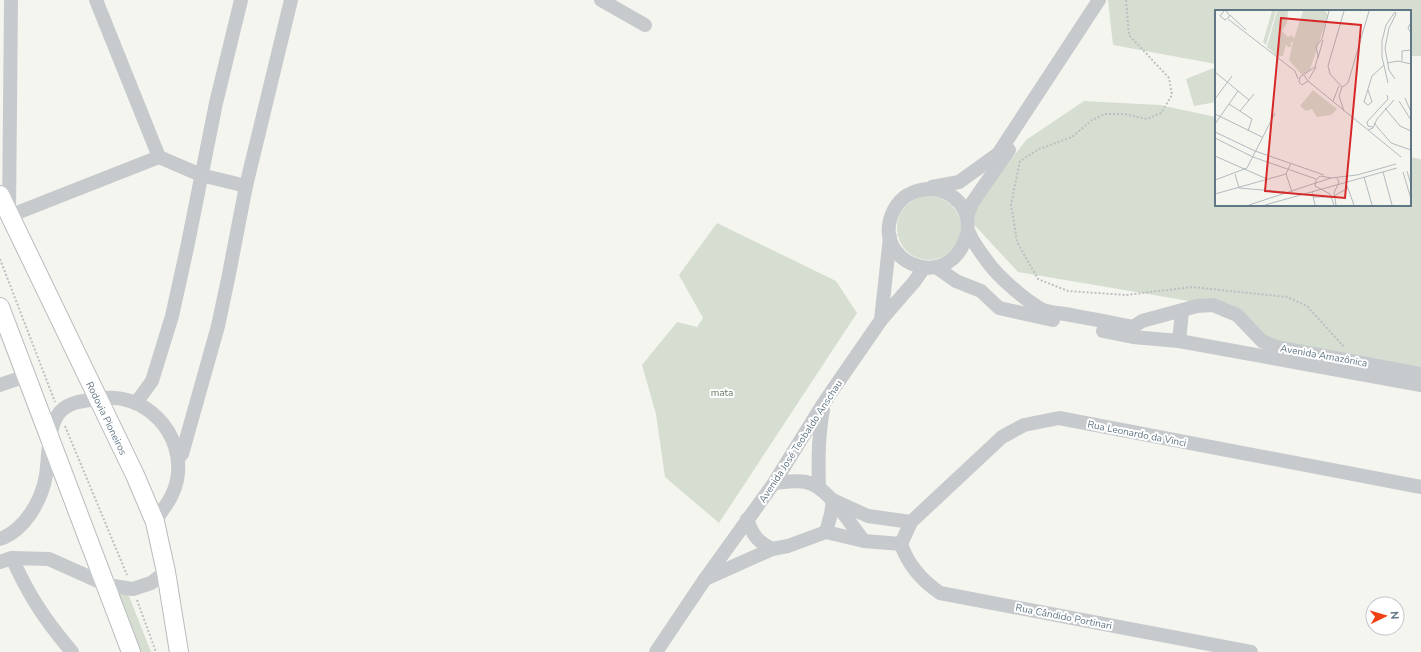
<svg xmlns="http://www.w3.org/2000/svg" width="1421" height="652" font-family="'Nunito Sans',sans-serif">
	<rect width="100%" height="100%" fill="#f5f5f0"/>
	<g fill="#d6ddd1">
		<polygon points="1108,0 1421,0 1421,56 1410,56 1410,11 1216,11 1216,64 1113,45"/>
		<polygon points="1216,67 1216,102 1194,106 1186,79"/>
		<polygon points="1084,101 1160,105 1216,117 1216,205 1410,205 1410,157 1421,159 1421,372 1270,339 1201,303 1018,272 967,217 1026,140"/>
		<circle cx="929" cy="228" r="32"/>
		<polygon points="717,223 836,281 857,313 719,523 665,477 656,414 642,365 677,322 697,327 703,318 679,275"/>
		<polygon points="127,591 151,652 139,652 116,592"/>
	</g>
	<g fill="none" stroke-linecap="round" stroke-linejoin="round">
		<defs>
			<g id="major">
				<polyline points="0,195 135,475 155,522 166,572 179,652"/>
				<polyline points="0,307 131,652"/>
			</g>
		</defs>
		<use href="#major" stroke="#b7bbbe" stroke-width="20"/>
		<g stroke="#bdc0c2" stroke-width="2" stroke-dasharray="2 2" stroke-linecap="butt">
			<polyline points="1126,0 1129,35 1169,78 1172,95 1161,113 1147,119 1124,114 1105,114 1092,120 1072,137 1039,149 1020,161 1011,204 1017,242 1038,279 1068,291 1126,295 1192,287 1287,297 1307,306 1345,348"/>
			<polyline points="0,259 55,402"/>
			<polyline points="65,426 127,575"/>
			<polyline points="137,600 156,652"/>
		</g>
		<g stroke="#c7cacd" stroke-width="14">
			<polyline points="11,0 9,216 159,157 201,175 246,186"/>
			<polyline points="96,0 159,157"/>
			<polyline points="601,0 645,25"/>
			<polyline points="932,187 959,182 998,154 1099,0"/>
			<polyline points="967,217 972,203 1009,150"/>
			<path d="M968,231c-15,63 -90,35 -78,-11 4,-14 13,-25 27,-29 21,-7 45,5 50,27 1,4 0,8 1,12 3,10 13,23 19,31 11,16 37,38 54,48 6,3 17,4 24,5 22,4 45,8 68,13l9,-6 55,-15 16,-1 24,10 25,26 14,6 145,27"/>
			<polyline points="936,267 956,281 981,291 999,308 1053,320"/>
			<polyline points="881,320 890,237"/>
			<polyline points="1103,331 1133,337 1179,341 1421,385"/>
			<polyline points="1179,341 1182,311"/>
			<polyline points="0,385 26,376"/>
			<polyline points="136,403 152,381 172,316 187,248 216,103 241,0"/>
			<polyline points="178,459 182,454 218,326 228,279 246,186 291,0"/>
			<path d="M774,483c11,-1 21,-3 32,-1 22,4 44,42 58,59"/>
			<path d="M819,487c-1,-26 -1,-51 4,-77"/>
			<polyline points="835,501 868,516 911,522"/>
			<path d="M747,519c6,17 10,22 25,30"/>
			<polyline points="826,532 831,514 833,500"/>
			<path d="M0,539c25,-9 42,-39 46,-64 3,-18 1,-53 17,-66 10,-8 23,-8 35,-10 46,-9 88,34 79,81 -3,17 -14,28 -22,42"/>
			<polyline points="901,544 911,522 1002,437 1024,425 1059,418 1421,487"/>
			<path d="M901,544c7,21 20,36 39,49l311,59"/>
			<path d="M12,558c17,38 33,62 60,94"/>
			<polyline points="0,562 12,558 49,559 107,585 133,589 151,583 166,572"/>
			<polyline points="705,579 772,549 788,546 826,532 864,541 901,544"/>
			<polyline points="656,652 705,579 774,483 825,401 881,320 914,282 924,268"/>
		</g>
		<use href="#major" stroke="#fff" stroke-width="18"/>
	</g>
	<g text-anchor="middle" stroke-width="4" stroke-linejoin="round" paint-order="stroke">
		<g font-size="10" fill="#617684" stroke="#fff">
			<text transform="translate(1324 355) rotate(10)" y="4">Avenida Amazônica</text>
			<text transform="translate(107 418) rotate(64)" y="4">Rodovia Pioneiros</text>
			<text transform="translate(1137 433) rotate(11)" y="4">Rua Leonardo da Vinci</text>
			<text transform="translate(800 441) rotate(-57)" y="4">Avenida José Teobaldo Anschau</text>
			<text transform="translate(1064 616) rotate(11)" y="4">Rua Cândido Portinari</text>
		</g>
		<g font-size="10" fill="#677b61" stroke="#fff">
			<text x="722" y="396">mata</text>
		</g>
	</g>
	<g transform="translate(1215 10)">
		<rect width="196" height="196" fill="#f5f5f0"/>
		<path d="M57,1h4l-10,34 -3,-3zM62,1h11l-1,12 -5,8 6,6 4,-2 2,4 9,-28h22l3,4 -18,55 -8,5 -13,-15 4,-18h-2v5h-3l-2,-3 -3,12h-6l-10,-9zM98,80l24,19 -6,6 -14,2 -5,-8 -6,2 -6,-5z" fill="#d6ddd1"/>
		<path fill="none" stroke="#b1babe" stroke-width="1" d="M9,1l-4,5 5,4 5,-4 -4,-5M15,5l16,15M13,9l67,52 3,8M196,12l-3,6 3,5M103,48l5,-18M187,51v-10l9,-1M172,53l11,-2 13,3M0,62l34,28M89,65l4,6 -6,4 -3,-3 1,-5 15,-10 3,-11 -2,-10 6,-7 7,-28M94,69l7,-12M93,71l93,76M173,73l-6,-26v-16l4,-16 9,-13 1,2 -7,14 -4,20 4,22 6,9M127,77l-12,-13 -2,-8 16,-55M127,77l6,-4 21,-72M127,77l-3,9 5,15M153,80l4,12 -4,3 -4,-3 8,-26 12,-11M190,88l6,14M0,89l17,-23M118,91l6,-15M184,91l12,19M14,94l23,15 -4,12M170,98l15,18 11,5M25,101l14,-17M0,104l47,23M159,113l17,20 20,7M0,114l23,-33M158,117l-5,-1 -1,-4 21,-23 -1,-4M153,120l5,-2 4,-9 17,-19M0,122l40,19 69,24M0,128l38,19 63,22M0,146l52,23M76,153l-5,11 6,18M192,161l4,14M168,162l9,33M188,162l8,27M20,164l4,14 47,4M149,167l8,28M116,168l-11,-2 -4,4 -1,6 15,8 4,11M0,170l32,-12 28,-55M131,173l8,22M97,182l3,13M0,184l71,-20M119,186l14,-8M98,187h18M34,195l82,-27 26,-3 39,-11M50,195l132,-37M121,195l-2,-12 5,-11 -2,-4"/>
		<path fill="#d62828" fill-opacity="0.15" stroke="#d62828" stroke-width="2" d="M66,8l80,7 -16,173 -80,-7z"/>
		<rect width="196" height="196" fill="none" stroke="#617684" stroke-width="2"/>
	</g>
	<g transform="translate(1385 616) rotate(85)"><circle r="19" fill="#ffffff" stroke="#c0c8ce"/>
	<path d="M0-3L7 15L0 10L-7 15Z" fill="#f04115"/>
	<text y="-6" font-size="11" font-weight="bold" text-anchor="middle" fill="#617684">N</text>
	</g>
</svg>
